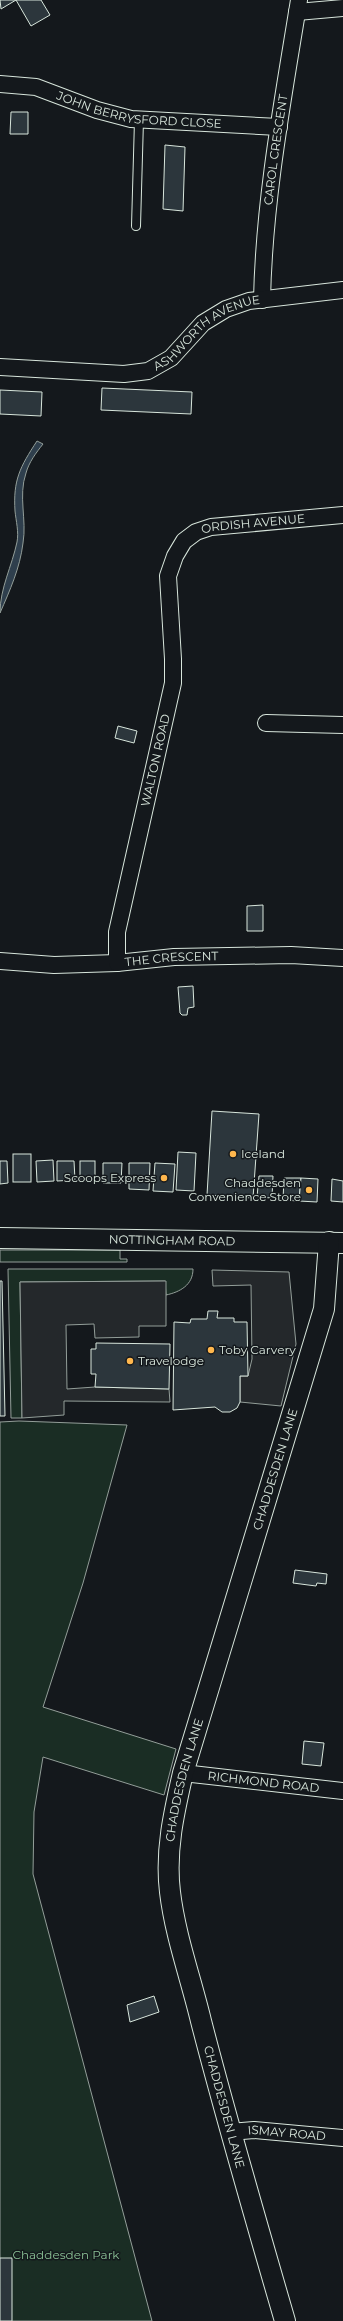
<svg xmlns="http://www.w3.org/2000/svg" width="343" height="2321" font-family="Montserrat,sans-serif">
	<rect width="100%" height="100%" fill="#14181c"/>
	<g fill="#1a2d24" stroke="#939e99">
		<polygon points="0,1250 120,1250 120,1259 127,1259 127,1262 0,1262"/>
		<path d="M8,1269h185c0,16 -13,23 -27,26l-1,-14 -145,1 2,136h-11z"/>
		<polygon points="19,1421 127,1425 83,1583 43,1707 176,1749 164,1795 43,1757 34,1812 33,1874 152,2321 0,2321 0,1422"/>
	</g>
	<g fill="#24282b" stroke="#939e99">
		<polygon points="212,1270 289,1272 296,1344 281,1406 240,1402 240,1376 248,1376 252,1359 251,1285 213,1286"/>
		<polygon points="166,1281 166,1326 139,1326 139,1337 95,1338 94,1324 66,1325 67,1389 95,1387 169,1389 170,1402 64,1401 64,1415 22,1418 20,1282"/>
	</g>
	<path fill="#2f3f4d" stroke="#939e99" d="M37,441l6,3c-7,9 -14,18 -17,29 -8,23 1,47 -3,70 -3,25 -13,47 -23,70 0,-25 12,-47 17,-71 2,-10 -1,-21 -2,-31 -2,-31 5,-44 22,-70z"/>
	<g fill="#2c363c" stroke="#d8e6dc">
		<polygon points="0,0 16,0 1,9"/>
		<polygon points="16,0 41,0 50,15 31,26"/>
		<polygon points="11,112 28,112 28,134 10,134"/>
		<polygon points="165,145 185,147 183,211 163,209"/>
		<polygon points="102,388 192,392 191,414 101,410"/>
		<polygon points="0,390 42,392 41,416 0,414"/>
		<polygon points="118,726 137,731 134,743 115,738"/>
		<polygon points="263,905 263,931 247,931 247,906"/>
		<polygon points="193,986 194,1007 188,1008 187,1015 182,1015 180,1013 178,987"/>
		<polygon points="212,1111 259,1114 253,1198 207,1195"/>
		<polygon points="178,1152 196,1153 194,1191 176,1190"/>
		<rect x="13" y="1154" width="18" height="28"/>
		<polygon points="53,1160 54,1181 37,1182 36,1161"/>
		<polygon points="0,1161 7,1161 8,1183 0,1184"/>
		<polygon points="57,1161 74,1161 75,1180 57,1181"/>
		<rect x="80" y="1161" width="15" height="20"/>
		<polygon points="103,1163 122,1163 121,1183 103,1183"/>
		<polygon points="129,1163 150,1163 149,1190 129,1189"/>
		<polygon points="155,1163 175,1164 173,1192 153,1191"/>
		<polygon points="259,1176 273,1176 272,1198 257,1197"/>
		<polygon points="284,1178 301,1178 299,1201 283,1200"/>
		<polygon points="301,1178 318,1179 317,1202 299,1201"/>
		<polygon points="332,1179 343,1181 343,1202 331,1201"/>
		<polygon points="0,1281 2,1281 5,1416 0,1416"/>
		<polygon points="208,1311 218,1311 217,1318 234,1318 234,1322 247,1322 248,1376 240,1376 240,1402 237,1408 230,1412 222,1412 215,1407 173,1410 174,1322 190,1323 191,1319 207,1319"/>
		<polygon points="96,1343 170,1344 169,1389 95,1387 96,1374 91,1374 91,1349 96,1349"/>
		<polygon points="295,1570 327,1574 326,1584 317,1583 316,1586 293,1583"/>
		<polygon points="304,1741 324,1743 321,1766 302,1764"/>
		<polygon points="154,1996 159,2012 130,2022 127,2005"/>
		<rect x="0" y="2258" width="12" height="63"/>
	</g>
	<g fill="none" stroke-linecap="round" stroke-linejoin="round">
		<defs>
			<polyline id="service" points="136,226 139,120"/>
			<g id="minor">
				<polyline points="297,12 343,8"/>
				<path id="s1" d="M0,84l36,3 61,23 34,9 148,8"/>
				<path id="s2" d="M262,300c2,-100 21,-201 37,-300"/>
				<path id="s3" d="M0,367l124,7 24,-3 23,-13 32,-35 23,-14 23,-8 94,-11"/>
				<polyline points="266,723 343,725"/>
				<path id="s4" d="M0,961l54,4 63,-2 57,-6 117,-2 52,3"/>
				<path id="s5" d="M117,963v-31l56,-249v-24l-5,-83 7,-20 9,-15 12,-9 15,-5 132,-12"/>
				<path id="s6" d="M183,1773l160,18"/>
				<path id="s7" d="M230,2132l24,-2 89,8"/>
			</g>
			<g id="tertiary">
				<path id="s8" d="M0,1238l343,5"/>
				<path id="s9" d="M285,2321c-29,-100 -58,-199 -84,-300 -10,-42 -26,-86 -31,-129 -5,-41 4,-80 13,-119l141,-464 5,-67"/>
			</g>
		</defs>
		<use href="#service" stroke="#d8e6dc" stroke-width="10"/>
		<use href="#minor" stroke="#d8e6dc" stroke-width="18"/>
		<use href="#tertiary" stroke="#d8e6dc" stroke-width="22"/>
		<use href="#service" stroke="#14181c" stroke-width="8"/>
		<use href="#minor" stroke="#14181c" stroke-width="16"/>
		<use href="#tertiary" stroke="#14181c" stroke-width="20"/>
	</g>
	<g fill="#ffb74d" stroke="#14181c" stroke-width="1.5">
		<circle cx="233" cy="1154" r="4"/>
		<circle cx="164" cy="1178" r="4"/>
		<circle cx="309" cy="1190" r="4"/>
		<circle cx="211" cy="1350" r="4"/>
		<circle cx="130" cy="1361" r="4"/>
	</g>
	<g text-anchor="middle" stroke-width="3" stroke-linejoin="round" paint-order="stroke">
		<g font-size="12" fill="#d8e6dc" stroke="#14181c">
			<text dy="4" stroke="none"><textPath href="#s1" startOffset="143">JOHN BERRYSFORD CLOSE</textPath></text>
			<text dy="4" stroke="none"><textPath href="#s2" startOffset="151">CAROL CRESCENT</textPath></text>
			<text dy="4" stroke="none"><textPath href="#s3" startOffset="220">ASHWORTH AVENUE</textPath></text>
			<text dy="4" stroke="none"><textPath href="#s5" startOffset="505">ORDISH AVENUE</textPath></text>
			<text dy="4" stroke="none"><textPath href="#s5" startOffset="207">WALTON ROAD</textPath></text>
			<text dy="4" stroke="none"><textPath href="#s4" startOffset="172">THE CRESCENT</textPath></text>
			<text dy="4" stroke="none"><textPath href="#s8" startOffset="172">NOTTINGHAM ROAD</textPath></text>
			<text dy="4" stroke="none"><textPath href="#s9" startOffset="882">CHADDESDEN LANE</textPath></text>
			<text dy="4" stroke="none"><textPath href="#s9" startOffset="558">CHADDESDEN LANE</textPath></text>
			<text dy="4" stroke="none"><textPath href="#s6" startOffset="81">RICHMOND ROAD</textPath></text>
			<text transform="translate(224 2107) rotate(75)" y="4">CHADDESDEN LANE</text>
			<text dy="4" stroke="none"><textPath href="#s7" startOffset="57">ISMAY ROAD</textPath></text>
		</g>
		<g font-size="12" fill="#d8e6dc" stroke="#14181c" text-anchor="start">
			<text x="241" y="1158">Iceland</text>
			<text x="156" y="1182" text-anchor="end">Scoops Express</text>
			<text x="301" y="1187" text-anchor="end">Chaddesden<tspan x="301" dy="14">Convenience Store</tspan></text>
			<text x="219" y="1354">Toby Carvery</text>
			<text x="138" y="1365">Travelodge</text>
		</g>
		<g font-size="12" fill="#8ac095" stroke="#14181c">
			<text x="66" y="2259">Chaddesden Park</text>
		</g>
	</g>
</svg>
